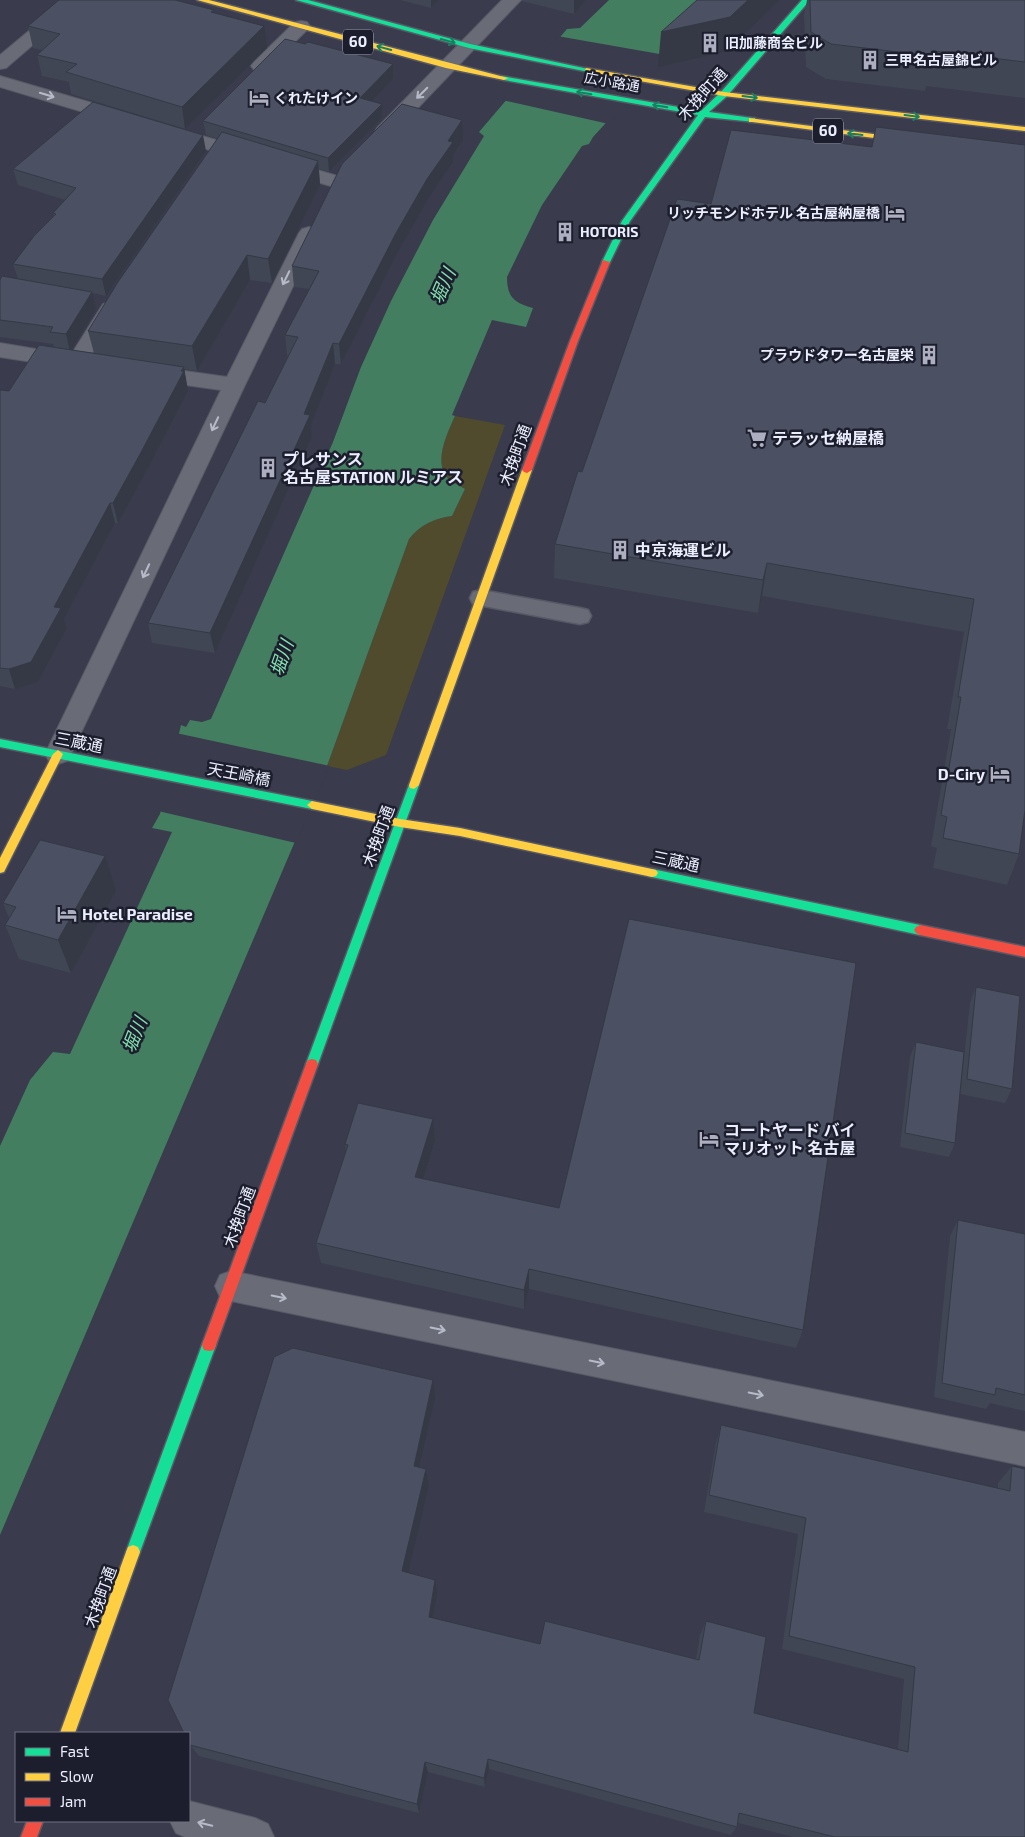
<svg xmlns="http://www.w3.org/2000/svg" width="1025" height="1837" font-family="'Exo 2','Noto Sans JP',sans-serif">
	<rect width="100%" height="100%" fill="#3a3b4c"/>
	<path fill="#504b2d" d="M455,416l50,9 -119,330 -39,15 -20,-4 82,-227c11,-14 26,-21 43,-23l13,-27c-5,-3 -10,-5 -14,-8 -20,-15 -4,-47 4,-65z"/>
	<path fill="#447e61" d="M609,0h95l-33,52 -78,85 -4,7 -7,2 -40,59 -35,72c0,20 7,26 26,31l-7,19 -34,-7 -40,95 3,1c-8,18 -24,50 -4,65 4,3 10,5 14,8l-13,27c-17,2 -32,9 -43,23l-82,227 -327,769v-389l30,-66 23,-28 17,2 102,-222 -20,-4 8,-14 21,-89 5,2 4,-7 12,2 9,-3 122,-277 28,-75 30,-66 42,-81 51,-84 -5,-4 88,-103 13,-1z"/>
	<g fill="#3a3b4c">
		<polygon points="557,36 671,56 609,124 502,100"/>
		<polygon points="176,733 330,766 296,843 158,811"/>
	</g>
	<g fill="none" stroke-linecap="round" stroke-linejoin="round">
		<defs>
			<polygon id="lane" points="481,590 580,608 588,610 591,616 588,622 580,624 473,604 470,598 473,592"/>
			<g id="street">
				<polygon points="66,0 85,0 6,68 0,69 0,55"/>
				<polygon points="502,0 521,0 391,136 384,138 377,136 375,132 377,128"/>
				<polygon points="301,21 307,22 310,26 307,30 266,70 260,71 254,70 251,66 254,62 295,22"/>
				<polygon points="0,76 130,114 132,118 130,122 123,124 0,87"/>
				<polygon points="169,126 341,177 344,181 341,185 334,187 327,185 162,136 160,132 162,128"/>
				<polygon points="309,227 316,229 319,233 245,385 71,754 67,761 58,764 49,761 45,754 221,390 150,380 142,378 139,373 142,368 150,366 227,377 299,233 302,229"/>
				<polygon points="110,302 117,304 120,308 84,367 77,369 0,357 0,343 71,355 103,304"/>
				<polygon points="231,1271 1025,1432 1025,1466 231,1301 220,1297 215,1286 220,1275"/>
				<polygon points="189,1801 255,1818 268,1824 274,1837 185,1837 176,1833 170,1821 189,1821"/>
			</g>
			<g id="fast">
				<polygon points="296,0 308,0 470,44 593,70 589,72 469,48"/>
				<polygon points="802,0 810,0 727,96 709,112 752,118 755,118 755,122 705,117 630,221 609,264 603,264 602,262 622,221 698,115 504,80 500,78 501,76 701,111 721,92"/>
				<polygon points="0,739 312,801 317,805 312,809 0,747"/>
				<polygon points="414,781 419,785 318,1064 316,1068 312,1069 308,1068 306,1064 409,785"/>
				<polygon points="652,869 920,925 924,927 926,930 924,933 920,935 652,877 648,876 646,873 648,870"/>
				<polygon points="209,1339 214,1340 216,1345 140,1552 138,1557 133,1559 128,1557 126,1552 202,1345 204,1340"/>
			</g>
			<g id="slow">
				<polygon points="197,0 209,0 508,78 504,80 446,68"/>
				<polygon points="586,68 724,92 1025,127 1025,131 724,96 589,72 585,70"/>
				<polygon points="749,118 912,139 916,141 912,143 752,122 749,122"/>
				<polygon points="527,467 532,470 419,785 414,789 410,788 409,785 522,470"/>
				<polygon points="58,750 63,754 4,872 0,873 0,858 53,754"/>
				<polygon points="312,801 400,819 460,828 652,869 656,870 658,873 656,876 652,877 460,836 400,827 312,809 307,805"/>
				<polygon points="133,1545 138,1547 140,1552 75,1733 60,1733 126,1552 128,1547"/>
			</g>
			<g id="jam">
				<polygon points="603,260 610,262 578,341 532,470 527,473 524,472 522,470 570,341"/>
				<polygon points="920,925 1025,947 1025,957 920,935 916,933 914,930 916,927"/>
				<polygon points="312,1059 316,1060 318,1064 216,1345 214,1350 209,1351 204,1350 202,1345 306,1064 308,1060"/>
				<polygon points="27,1821 43,1821 37,1837 21,1837"/>
			</g>
		</defs>
		<use href="#lane" stroke="#585967" stroke-width="3"/>
		<use href="#street" stroke="#585967" stroke-width="2"/>
		<use href="#fast" stroke="#585967" stroke-width="3"/>
		<use href="#slow" stroke="#585967" stroke-width="3"/>
		<use href="#jam" stroke="#585967" stroke-width="3"/>
		<use href="#lane" fill="#696b77" fill-rule="evenodd"/>
		<use href="#street" fill="#696b77" fill-rule="evenodd"/>
		<use href="#fast" fill="#16e098" fill-rule="evenodd"/>
		<use href="#slow" fill="#ffcf43" fill-rule="evenodd"/>
		<use href="#jam" fill="#f24e42" fill-rule="evenodd"/>
	</g>
	<g fill="#404654">
		<polygon points="400,0 439,0 431,8"/>
		<polygon points="522,0 586,0 574,14 522,1"/>
		<polygon points="807,0 1025,0 1025,98 926,86 925,91 826,79 806,67 804,15"/>
		<polygon points="214,13 267,48 185,129 71,94 69,82 42,76 37,55 43,50 33,48 28,26"/>
		<polygon points="305,44 393,64 393,79 371,101 382,104 382,118 329,172 319,169 320,185 272,283 250,280 197,371 184,369 188,391 144,476 118,523 115,523 64,619 67,628 38,682 15,689 0,686 0,390 9,391 54,347 53,344 0,337 0,280 18,279 13,264 54,216 53,213 65,200 18,185 13,169 206,151 106,296 92,293 96,310 71,350 94,353 88,331 218,139 206,135 203,121"/>
		<polygon points="463,140 453,155 453,162 428,199 397,254 341,364 335,364 311,425 312,436 215,653 152,643 148,623 265,403 288,356 287,355 285,335 309,289 294,287 292,266"/>
		<polygon points="1025,145 1019,854 1007,885 933,868 937,848 931,846 951,729 947,729 964,632 762,596 758,613 554,578 555,544 582,472 711,204 872,147"/>
		<polygon points="116,891 71,973 19,959 5,925 9,918 3,903"/>
		<polygon points="976,987 1012,1089 1005,1103 960,1094 970,1003"/>
		<polygon points="916,1042 955,1143 949,1157 900,1147 910,1057"/>
		<polygon points="433,1119 435,1141 424,1179 803,1330 796,1348 529,1289 524,1309 321,1263 316,1243 346,1152 345,1144"/>
		<polygon points="958,1220 1025,1234 1025,1411 990,1403 986,1409 934,1397 950,1236"/>
		<polygon points="435,1399 420,1467 426,1469 429,1486 408,1573 437,1594 433,1618 540,1644 696,1659 700,1635 706,1621 754,1713 898,1750 904,1679 782,1649 798,1534 704,1512 716,1443 721,1425 998,1489 998,1483 1012,1466 1025,1837 793,1837 738,1823 737,1827 731,1835 489,1769 485,1787 428,1772 419,1813 199,1756 190,1745"/>
	</g>
	<g fill="#343945">
		<polygon points="431,0 439,0 431,8"/>
		<polygon points="574,0 586,0 574,14"/>
		<polygon points="748,0 779,0 727,51 658,67 661,32"/>
		<polygon points="264,26 267,48 185,129 182,107"/>
		<polygon points="393,64 393,79 361,112 360,98"/>
		<polygon points="382,104 382,118 329,172 328,158"/>
		<polygon points="462,120 463,140 453,155 453,162 428,199 397,254 341,364 339,344 396,233 448,141"/>
		<polygon points="203,135 206,151 106,296 102,279"/>
		<polygon points="318,161 320,185 272,283 268,259"/>
		<polygon points="247,255 250,280 197,371 192,346"/>
		<polygon points="92,292 96,310 70,352 66,334"/>
		<polygon points="333,343 335,364 311,425 312,436 215,653 210,633 304,414"/>
		<polygon points="184,367 188,391 144,476 118,523 113,503"/>
		<polygon points="110,503 115,523 64,619 67,628 38,682 15,689 9,669 54,607"/>
		<polygon points="767,563 762,596 758,613 763,580"/>
		<polygon points="105,856 116,891 71,973 58,940"/>
		<polygon points="433,1119 435,1141 418,1198 415,1177"/>
		<polygon points="529,1269 529,1289 524,1309 524,1290"/>
		<polygon points="433,1380 435,1399 416,1483 414,1466"/>
		<polygon points="426,1469 429,1486 405,1586 402,1571"/>
		<polygon points="435,1580 437,1594 431,1630 429,1617"/>
		<polygon points="488,1759 489,1769 485,1787 484,1778"/>
		<polygon points="425,1762 428,1772 419,1813 417,1804"/>
	</g>
	<g fill="#4b5162" stroke="#343945">
		<polygon points="59,0 175,0 214,10 211,12 264,26 182,107 66,72 77,64 37,55 60,34 28,26"/>
		<polygon points="697,0 748,0 730,17 661,32"/>
		<polygon points="810,0 1025,0 1025,62 933,51 932,56 831,44 811,32"/>
		<polygon points="285,39 305,44 308,42 393,64 360,98 382,104 328,158 203,121"/>
		<polygon points="93,102 203,135 102,279 13,264 34,236 56,214 53,213 76,188 13,169"/>
		<polygon points="402,104 462,120 448,141 453,142 427,179 396,233 339,344 333,343 304,414 310,415 210,633 148,623 258,401 265,403 298,337 285,335 319,271 292,266 342,164"/>
		<polygon points="876,127 1025,145 1025,810 1019,854 943,838 947,817 941,815 961,697 958,697 974,599 767,563 763,580 555,544 578,471 582,472 677,199 711,204 731,130 872,147"/>
		<polygon points="222,132 318,161 268,259 247,255 192,346 88,331 118,282"/>
		<polygon points="2,276 92,292 66,334 50,332 53,327 0,320 0,280"/>
		<polygon points="39,345 184,367 181,371 184,371 139,456 113,503 110,503 54,607 61,608 31,662 9,669 0,668 0,390 9,391"/>
		<polygon points="40,840 105,856 58,940 5,925 16,907 3,903"/>
		<polygon points="629,919 856,963 803,1330 529,1269 524,1290 316,1243 348,1145 345,1144 358,1103 433,1119 415,1177 559,1208"/>
		<polygon points="976,987 1020,996 1012,1089 967,1079"/>
		<polygon points="916,1042 964,1052 955,1143 905,1133"/>
		<polygon points="958,1220 1025,1234 1025,1395 996,1388 995,1395 942,1383"/>
		<polygon points="293,1348 433,1380 414,1466 426,1469 402,1571 435,1580 429,1617 540,1644 545,1621 699,1660 706,1621 766,1637 754,1713 908,1752 915,1667 789,1636 806,1518 709,1495 721,1425 1010,1491 1012,1466 1025,1469 1025,1837 835,1837 739,1813 737,1827 488,1759 484,1778 425,1762 417,1804 190,1745 189,1743 189,1733 184,1733 168,1700 274,1357"/>
	</g>
	<defs><path id="oneway-shaft" d="M-6 0H5M1.5-3L5.5 0L1.5 3" fill="none" stroke-width="1.6" stroke-linecap="round" stroke-linejoin="round" transform="scale(1.25)"/></defs>
	<g stroke="#197f62">
		<use href="#oneway-shaft" transform="translate(448 41) rotate(15)"/>
		<use href="#oneway-shaft" transform="translate(384 48) rotate(-165)"/>
		<use href="#oneway-shaft" transform="translate(584 93) rotate(-170)"/>
		<use href="#oneway-shaft" transform="translate(750 97) rotate(7)"/>
		<use href="#oneway-shaft" transform="translate(660 106) rotate(-170)"/>
		<use href="#oneway-shaft" transform="translate(912 116) rotate(7)"/>
		<use href="#oneway-shaft" transform="translate(855 134) rotate(-173)"/>
	</g>
	<g stroke="#b7bac8">
		<use href="#oneway-shaft" transform="translate(422 93) rotate(135)"/>
		<use href="#oneway-shaft" transform="translate(47 95) rotate(17)"/>
		<use href="#oneway-shaft" transform="translate(286 278) rotate(116)"/>
		<use href="#oneway-shaft" transform="translate(215 424) rotate(115)"/>
		<use href="#oneway-shaft" transform="translate(146 571) rotate(115)"/>
		<use href="#oneway-shaft" transform="translate(279 1297) rotate(12)"/>
		<use href="#oneway-shaft" transform="translate(438 1329) rotate(12)"/>
		<use href="#oneway-shaft" transform="translate(597 1362) rotate(12)"/>
		<use href="#oneway-shaft" transform="translate(756 1394) rotate(12)"/>
		<use href="#oneway-shaft" transform="translate(205 1824) rotate(-166)"/>
	</g>
	<defs>
		<symbol id="building-bare" viewBox="-9 -9 18 18"><path d="M-4-6H4V6H1V3H-1V6H-4ZM-2.5-4.3h1.7v1.8h-1.7ZM.8-4.3h1.7v1.8H.8ZM-2.5-1h1.7V.8h-1.7ZM.8-1h1.7V.8H.8Z" fill="#adafc0" stroke="#1c1e2d" stroke-width="2.5" paint-order="stroke"/></symbol>
		<symbol id="hotel-bare" viewBox="-9 -9 18 18"><path d="M-6-4.5h1.5V1H6V5H4.5V3h-9V5H-6ZM-4 0a1.8 1.8 0 1 1 3.6 0ZM.5 0V-2.5h3Q6-2.5 6 0Z" fill="#adafc0" stroke="#1c1e2d" stroke-width="2.5" paint-order="stroke"/></symbol>
		<symbol id="supermarket-bare" viewBox="-9 -9 18 18"><path d="M-6-5.5h2.5l.6 2H6L4.5 2H-2.5L-4.4-4H-6ZM-1.5 3.2a1.3 1.3 0 1 0 .1 0ZM3 3.2a1.3 1.3 0 1 0 .1 0Z" fill="#adafc0" stroke="#1c1e2d" stroke-width="2.5" paint-order="stroke"/></symbol>
	</defs>
	<g fill-rule="evenodd">
		<use href="#building-bare" x="696" y="29" width="28" height="28"/>
		<use href="#building-bare" x="856" y="46" width="28" height="28"/>
		<use href="#hotel-bare" x="245" y="84" width="28" height="28"/>
		<use href="#hotel-bare" x="881" y="199" width="28" height="28"/>
		<use href="#building-bare" x="551" y="218" width="28" height="28"/>
		<use href="#building-bare" x="915" y="341" width="28" height="28"/>
		<use href="#supermarket-bare" x="743" y="424" width="28" height="28"/>
		<use href="#building-bare" x="254" y="454" width="28" height="28"/>
		<use href="#building-bare" x="606" y="536" width="28" height="28"/>
		<use href="#hotel-bare" x="986" y="760" width="28" height="28"/>
		<use href="#hotel-bare" x="53" y="900" width="28" height="28"/>
		<use href="#hotel-bare" x="695" y="1125" width="28" height="28"/>
	</g>
	<g text-anchor="middle" stroke-width="5" stroke-linejoin="round" paint-order="stroke">
		<g font-size="14" font-weight="bold" fill="#ebeefe" stroke="#1c1e2d" text-anchor="start">
			<text x="725" y="48">旧加藤商会ビル</text>
			<text x="885" y="65">三甲名古屋錦ビル</text>
			<text x="274" y="103">くれたけイン</text>
			<text x="880" y="218" text-anchor="end">リッチモンドホテル 名古屋納屋橋</text>
			<text x="580" y="237">HOTORIS</text>
			<text x="914" y="360" text-anchor="end">プラウドタワー名古屋栄</text>
		</g>
		<g font-size="14" fill="#ebeefe" stroke="#1c1e2d">
			<text transform="translate(612 82) rotate(10)" y="5">広小路通</text>
		</g>
		<g fill="#1c1e2d" stroke="#adb0bf" stroke-width="1">
			<rect x="343" y="29.5" width="30" height="25" rx="4"/>
			<rect x="813" y="118.5" width="30" height="25" rx="4"/>
		</g>
		<g font-size="15" font-weight="bold" fill="#ebeefe">
			<text x="358" y="47">60</text>
			<text x="828" y="136">60</text>
		</g>
		<g font-size="16" fill="#ebeefe" stroke="#1c1e2d">
			<text transform="translate(702 94) rotate(-48)" y="6">木挽町通</text>
			<text transform="translate(515 455) rotate(-70)" y="6">木挽町通</text>
			<text transform="translate(79 742) rotate(11)" y="6">三蔵通</text>
			<text transform="translate(239 774) rotate(11)" y="6">天王崎橋</text>
			<text transform="translate(378 836) rotate(-70)" y="6">木挽町通</text>
			<text transform="translate(676 861) rotate(12)" y="6">三蔵通</text>
			<text transform="translate(239 1217) rotate(-70)" y="6">木挽町通</text>
			<text transform="translate(100 1597) rotate(-70)" y="6">木挽町通</text>
		</g>
		<g font-size="16" font-weight="bold" fill="#ebeefe" stroke="#1c1e2d" text-anchor="start">
			<text x="772" y="444">テラッセ納屋橋</text>
			<text x="283" y="465">プレサンス<tspan x="283" dy="18">名古屋STATION ルミアス</tspan></text>
			<text x="635" y="556">中京海運ビル</text>
			<text x="985" y="780" text-anchor="end">D-Ciry</text>
			<text x="82" y="920">Hotel Paradise</text>
			<text x="724" y="1136">コートヤード バイ<tspan x="724" dy="18">マリオット 名古屋</tspan></text>
		</g>
		<g font-size="18" font-style="italic" fill="#83e1ae" stroke="#1c1e2d">
			<text transform="translate(443 286) rotate(-66)" y="6">堀川</text>
			<text transform="translate(282 658) rotate(-71)" y="6">堀川</text>
			<text transform="translate(135 1035) rotate(-68)" y="6">堀川</text>
		</g>
	</g>
	<rect x="15" y="1732" width="175" height="90" fill="#1c1e2d" stroke="#6f7181"/>
	<rect x="25" y="1748" width="25" height="8" fill="#16e098" stroke="#6f7181"/>
	<text x="60" y="1757" font-size="15" fill="#ebeefe">Fast</text>
	<rect x="25" y="1773" width="25" height="8" fill="#ffcf43" stroke="#6f7181"/>
	<text x="60" y="1782" font-size="15" fill="#ebeefe">Slow</text>
	<rect x="25" y="1798" width="25" height="8" fill="#f24e42" stroke="#6f7181"/>
	<text x="60" y="1807" font-size="15" fill="#ebeefe">Jam</text>
</svg>
